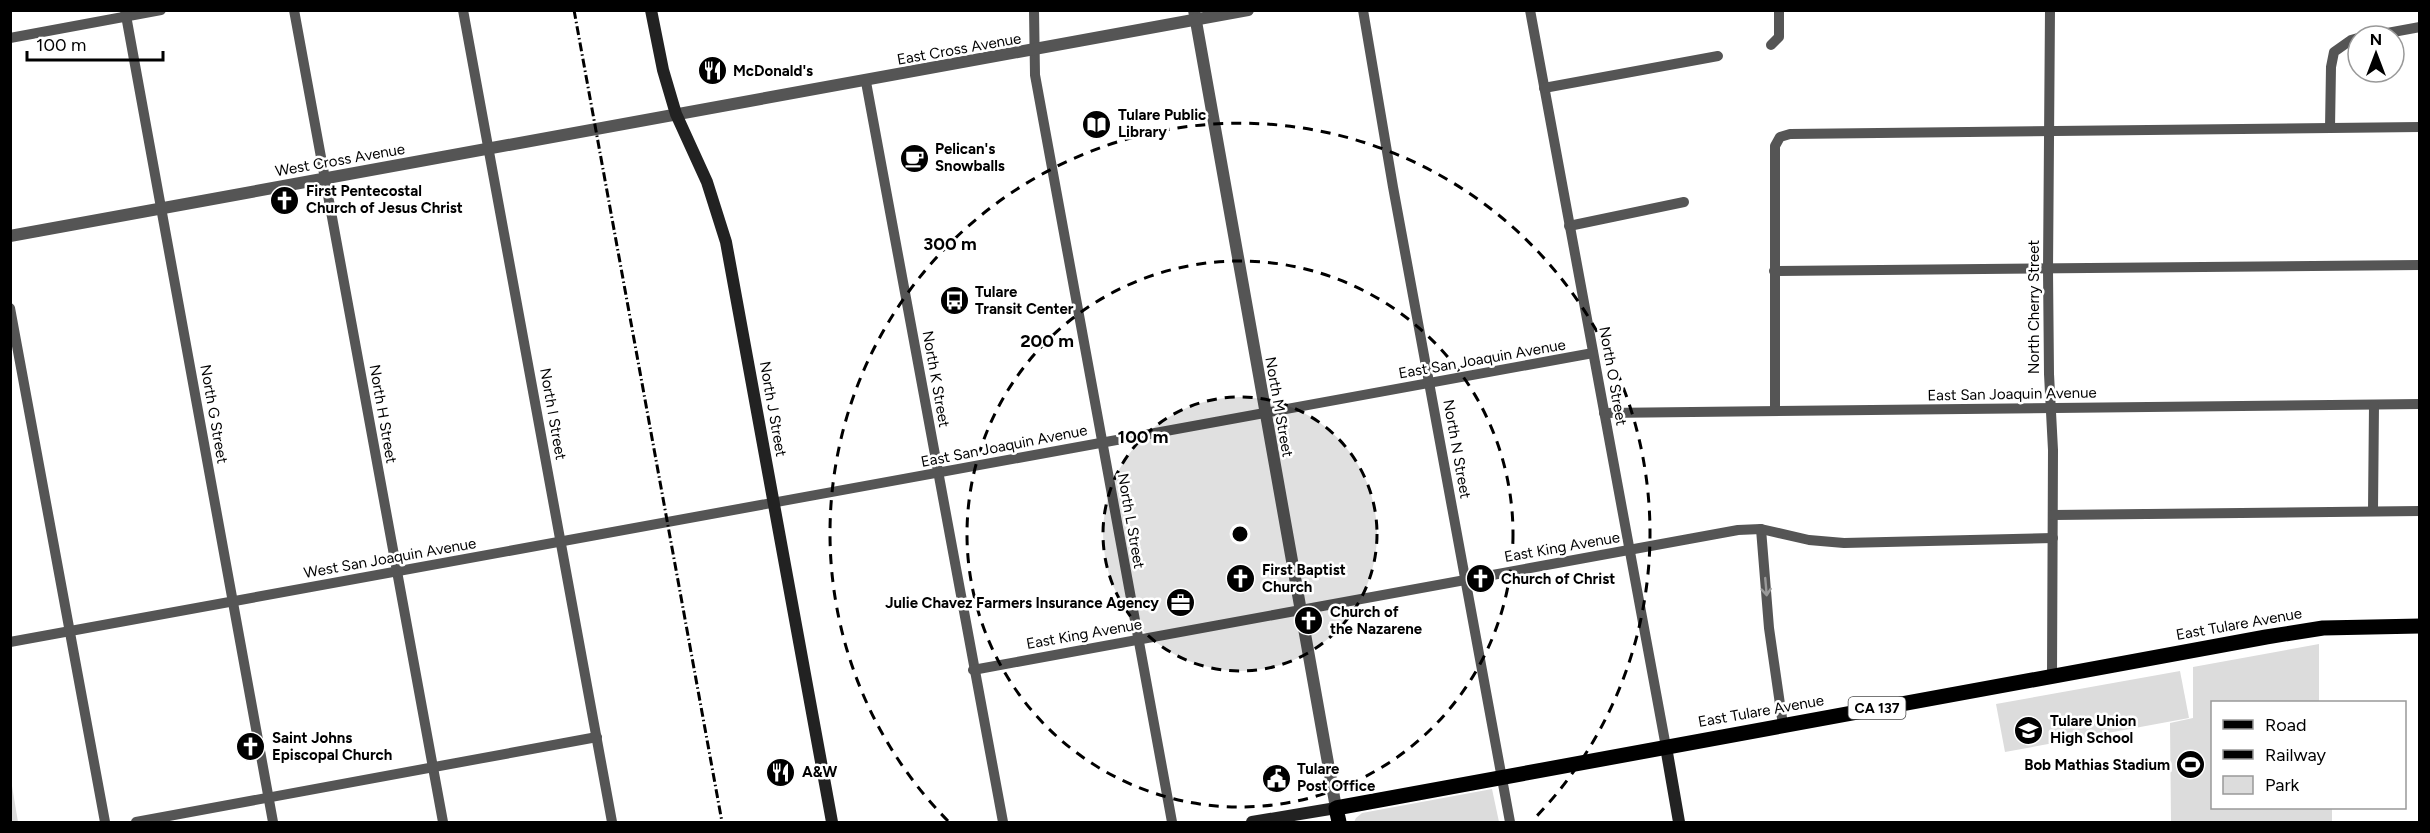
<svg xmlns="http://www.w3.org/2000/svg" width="2430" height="833" font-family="Figtree,sans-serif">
	<rect width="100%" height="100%" fill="#fff"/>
	<g fill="#dcdcdc">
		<polygon points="2319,644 2319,702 2212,702 2212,808 2332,808 2332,822 2171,822 2170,723 2193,718 2193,667"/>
		<polygon points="2180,671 2189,718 2005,752 1996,704"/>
		<polygon points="10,786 12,786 18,822 11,822"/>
		<polygon points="1492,789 1499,822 1354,822 1356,818 1362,813"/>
	</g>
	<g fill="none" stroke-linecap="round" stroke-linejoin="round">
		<g stroke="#555" stroke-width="10">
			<polyline points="125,10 273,822"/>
			<polyline points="294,10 443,822"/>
			<polyline points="463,10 612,822"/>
			<polyline points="1034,10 1035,75 1172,822"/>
			<polyline points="1363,10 1393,187 1510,822"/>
			<polyline points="1530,10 1666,747"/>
			<polyline points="2050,10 2048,270 2049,374 2053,450 2052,676"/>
			<polyline points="2371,36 2420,27"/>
			<polyline points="10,38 161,10"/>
			<polyline points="1771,45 1779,37 1779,10"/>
			<polyline points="866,82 1003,822"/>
			<polyline points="1544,88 1718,56"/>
			<polyline points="2330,128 2331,67 2334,52 2351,40 2358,38"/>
			<polyline points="1569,226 1684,202"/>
			<polyline points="1774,271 2420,265"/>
			<polyline points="10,308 105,822"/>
			<polyline points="1775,411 1775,146 1780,137 1790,134 2420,127"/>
			<polyline points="1604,413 2420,404"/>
			<polyline points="2373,511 2374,405"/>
			<polyline points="2053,515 2420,511"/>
			<polyline points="1761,529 1769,628 1783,725"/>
			<polyline points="10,642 1593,353"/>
			<polyline points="973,670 1738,530 1761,529 1809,540 1844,543 2053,538"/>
			<polyline points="136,822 597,737"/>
		</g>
		<g stroke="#555" stroke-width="12">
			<polyline points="1194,10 1336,808"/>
			<polyline points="10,236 1248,10"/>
		</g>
		<g stroke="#222" stroke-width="12">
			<polyline points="651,10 663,70 676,114 707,182 726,242 832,822"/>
			<polyline points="1666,747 1679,822"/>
			<polyline points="1252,822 1336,808"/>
		</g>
		<polyline stroke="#000" stroke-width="15" points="1339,822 1336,808 2266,637 2323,628 2420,626"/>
		<polyline stroke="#000" stroke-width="3" stroke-dasharray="9 3 1.5 3" stroke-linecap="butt" points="574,10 722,822"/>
	</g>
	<defs><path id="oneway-shaft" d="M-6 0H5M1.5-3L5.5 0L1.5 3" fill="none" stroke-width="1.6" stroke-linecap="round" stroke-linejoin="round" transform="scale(1.5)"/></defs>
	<use stroke="#999" href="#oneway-shaft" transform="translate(1766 587) rotate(85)"/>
	<circle cx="1240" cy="534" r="137" fill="#000" fill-opacity=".12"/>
	<g fill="none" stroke="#000" stroke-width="3" stroke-dasharray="10 8">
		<circle cx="1240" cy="534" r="137"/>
		<circle cx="1240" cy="534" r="273"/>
		<path d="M948 821A410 410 0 1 1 1532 821"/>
	</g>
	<defs>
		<symbol id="restaurant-disc" viewBox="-11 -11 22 22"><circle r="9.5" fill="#000" stroke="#fff"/><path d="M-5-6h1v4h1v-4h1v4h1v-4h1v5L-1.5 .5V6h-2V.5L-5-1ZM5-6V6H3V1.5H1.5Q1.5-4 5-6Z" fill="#fff"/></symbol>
		<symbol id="library-disc" viewBox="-11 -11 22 22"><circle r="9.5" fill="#000" stroke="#fff"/><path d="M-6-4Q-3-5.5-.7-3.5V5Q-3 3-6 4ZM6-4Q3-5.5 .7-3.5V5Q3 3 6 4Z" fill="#fff"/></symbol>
		<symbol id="cafe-disc" viewBox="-11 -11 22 22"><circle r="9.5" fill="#000" stroke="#fff"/><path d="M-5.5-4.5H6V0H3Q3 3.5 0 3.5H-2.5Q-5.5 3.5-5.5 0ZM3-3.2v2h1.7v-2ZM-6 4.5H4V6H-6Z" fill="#fff"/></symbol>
		<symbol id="church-disc" viewBox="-11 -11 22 22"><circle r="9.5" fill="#000" stroke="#fff"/><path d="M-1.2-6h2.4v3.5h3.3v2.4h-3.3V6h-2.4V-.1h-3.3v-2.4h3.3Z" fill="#fff"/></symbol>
		<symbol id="bus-disc" viewBox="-11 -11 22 22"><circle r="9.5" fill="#000" stroke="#fff"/><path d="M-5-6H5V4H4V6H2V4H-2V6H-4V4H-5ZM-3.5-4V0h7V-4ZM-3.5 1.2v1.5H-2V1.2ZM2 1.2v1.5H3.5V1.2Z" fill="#fff"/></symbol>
		<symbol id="office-disc" viewBox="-11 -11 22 22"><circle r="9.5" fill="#000" stroke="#fff"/><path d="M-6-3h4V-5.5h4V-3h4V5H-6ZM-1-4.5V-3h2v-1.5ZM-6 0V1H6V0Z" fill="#fff"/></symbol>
		<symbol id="school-disc" viewBox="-11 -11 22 22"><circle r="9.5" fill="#000" stroke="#fff"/><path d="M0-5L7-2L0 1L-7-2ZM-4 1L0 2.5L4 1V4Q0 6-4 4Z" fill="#fff"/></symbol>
		<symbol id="stadium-disc" viewBox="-11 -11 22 22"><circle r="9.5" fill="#000" stroke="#fff"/><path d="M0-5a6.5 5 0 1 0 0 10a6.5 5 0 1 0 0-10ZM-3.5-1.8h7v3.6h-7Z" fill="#fff"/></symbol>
		<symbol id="civic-disc" viewBox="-11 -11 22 22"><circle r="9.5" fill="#000" stroke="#fff"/><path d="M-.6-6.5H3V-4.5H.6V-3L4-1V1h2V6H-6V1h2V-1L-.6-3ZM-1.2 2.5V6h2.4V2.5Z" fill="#fff"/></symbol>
	</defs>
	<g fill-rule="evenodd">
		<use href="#restaurant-disc" x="696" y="54" width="33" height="33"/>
		<use href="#library-disc" x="1080" y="108" width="33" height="33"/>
		<use href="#cafe-disc" x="898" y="142" width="33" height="33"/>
		<use href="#church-disc" x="268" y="184" width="33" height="33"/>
		<use href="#bus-disc" x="938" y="284" width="33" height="33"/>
		<use href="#church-disc" x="1224" y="562" width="33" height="33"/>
		<use href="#church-disc" x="1464" y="562" width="33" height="33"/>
		<use href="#office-disc" x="1164" y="586" width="33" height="33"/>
		<use href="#church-disc" x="1292" y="604" width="33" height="33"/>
		<use href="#school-disc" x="2012" y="714" width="33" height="33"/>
		<use href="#church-disc" x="234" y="730" width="33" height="33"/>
		<use href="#stadium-disc" x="2174" y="748" width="33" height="33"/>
		<use href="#restaurant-disc" x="764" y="756" width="33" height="33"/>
		<use href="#civic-disc" x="1260" y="762" width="33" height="33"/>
	</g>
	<g text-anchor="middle" stroke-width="5" stroke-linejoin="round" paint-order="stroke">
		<rect fill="#fff" stroke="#4c4c4c" stroke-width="1.5" x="1848.5" y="697" width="57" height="22" rx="4.5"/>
		<g font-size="14" font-weight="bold" fill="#000">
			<text x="1877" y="713">CA 137</text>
		</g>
		<g font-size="15" fill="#000" stroke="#fff">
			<text transform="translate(959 49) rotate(-10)" y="5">East Cross Avenue</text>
			<text transform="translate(340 160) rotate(-10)" y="5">West Cross Avenue</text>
			<text transform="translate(2034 307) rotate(-90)" y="5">North Cherry Street</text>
			<text transform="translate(1482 359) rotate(-10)" y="5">East San Joaquin Avenue</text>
			<text transform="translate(1613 376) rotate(80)" y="5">North O Street</text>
			<text transform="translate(936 379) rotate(80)" y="5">North K Street</text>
			<text transform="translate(2012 394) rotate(-1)" y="5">East San Joaquin Avenue</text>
			<text transform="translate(1279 407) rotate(80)" y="5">North M Street</text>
			<text transform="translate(773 409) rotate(80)" y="5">North J Street</text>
			<text transform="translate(214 414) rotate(80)" y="5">North G Street</text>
			<text transform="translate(383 414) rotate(80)" y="5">North H Street</text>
			<text transform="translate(553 414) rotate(80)" y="5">North I Street</text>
			<text transform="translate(1004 446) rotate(-11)" y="5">East San Joaquin Avenue</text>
			<text transform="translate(1457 449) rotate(80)" y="5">North N Street</text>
			<text transform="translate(1131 521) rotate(80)" y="5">North L Street</text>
			<text transform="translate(1562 547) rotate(-10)" y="5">East King Avenue</text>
			<text transform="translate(390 558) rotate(-10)" y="5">West San Joaquin Avenue</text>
			<text transform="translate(2239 624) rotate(-10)" y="5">East Tulare Avenue</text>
			<text transform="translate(1084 634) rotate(-10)" y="5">East King Avenue</text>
			<text transform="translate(1761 711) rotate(-10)" y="5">East Tulare Avenue</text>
		</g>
		<g font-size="15" font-weight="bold" fill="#000" stroke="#fff" text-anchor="start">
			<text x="733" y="76">McDonald's</text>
			<text x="1118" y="120">Tulare Public<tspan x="1118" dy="17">Library</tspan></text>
			<text x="935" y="154">Pelican's<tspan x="935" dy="17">Snowballs</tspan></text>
			<text x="306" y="196">First Pentecostal<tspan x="306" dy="17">Church of Jesus Christ</tspan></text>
			<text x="975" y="297">Tulare<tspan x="975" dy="17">Transit Center</tspan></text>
			<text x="1262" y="575">First Baptist<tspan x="1262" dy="17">Church</tspan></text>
			<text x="1501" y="584">Church of Christ</text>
			<text x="1159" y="608" text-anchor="end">Julie Chavez Farmers Insurance Agency</text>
			<text x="1330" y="617">Church of<tspan x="1330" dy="17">the Nazarene</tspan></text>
			<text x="2050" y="726">Tulare Union<tspan x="2050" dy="17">High School</tspan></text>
			<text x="272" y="743">Saint Johns<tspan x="272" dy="17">Episcopal Church</tspan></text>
			<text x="2170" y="770" text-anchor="end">Bob Mathias Stadium</text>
			<text x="1297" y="774">Tulare<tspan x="1297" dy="17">Post Office</tspan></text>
			<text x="802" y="777">A&amp;W</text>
		</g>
	</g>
	<circle cx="1240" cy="534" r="9" fill="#000" stroke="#fff" stroke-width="3"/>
	<g font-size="18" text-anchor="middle" font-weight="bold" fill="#000" stroke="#fff" stroke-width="5" stroke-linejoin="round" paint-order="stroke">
		<text x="950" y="250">300 m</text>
		<text x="1047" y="347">200 m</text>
		<text x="1143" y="443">100 m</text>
	</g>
	<rect width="2430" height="833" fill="none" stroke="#000000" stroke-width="24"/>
	<rect x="2211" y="701" width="195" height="108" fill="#ffffff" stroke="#999999" stroke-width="1.5"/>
	<rect x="2223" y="720" width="30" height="9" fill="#000000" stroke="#999999" stroke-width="1.5"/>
	<text x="2265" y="731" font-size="18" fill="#000000">Road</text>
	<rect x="2223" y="750" width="30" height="9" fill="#000000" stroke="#999999" stroke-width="1.5"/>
	<text x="2265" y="761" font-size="18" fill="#000000">Railway</text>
	<rect x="2223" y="776" width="30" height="18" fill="#dcdcdc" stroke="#999999" stroke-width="1.5"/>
	<text x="2265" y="791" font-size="18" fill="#000000">Park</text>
	<g transform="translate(2376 54)"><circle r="28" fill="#ffffff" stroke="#999999" stroke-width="1.5"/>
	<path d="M0-4.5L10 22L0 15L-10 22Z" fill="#000000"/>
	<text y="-9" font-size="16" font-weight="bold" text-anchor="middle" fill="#000000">N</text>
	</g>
	<path d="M27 51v9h136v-9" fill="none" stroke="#000000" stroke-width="3"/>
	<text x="36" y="51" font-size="18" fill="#000000" stroke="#ffffff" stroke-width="4.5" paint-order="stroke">100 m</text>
</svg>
